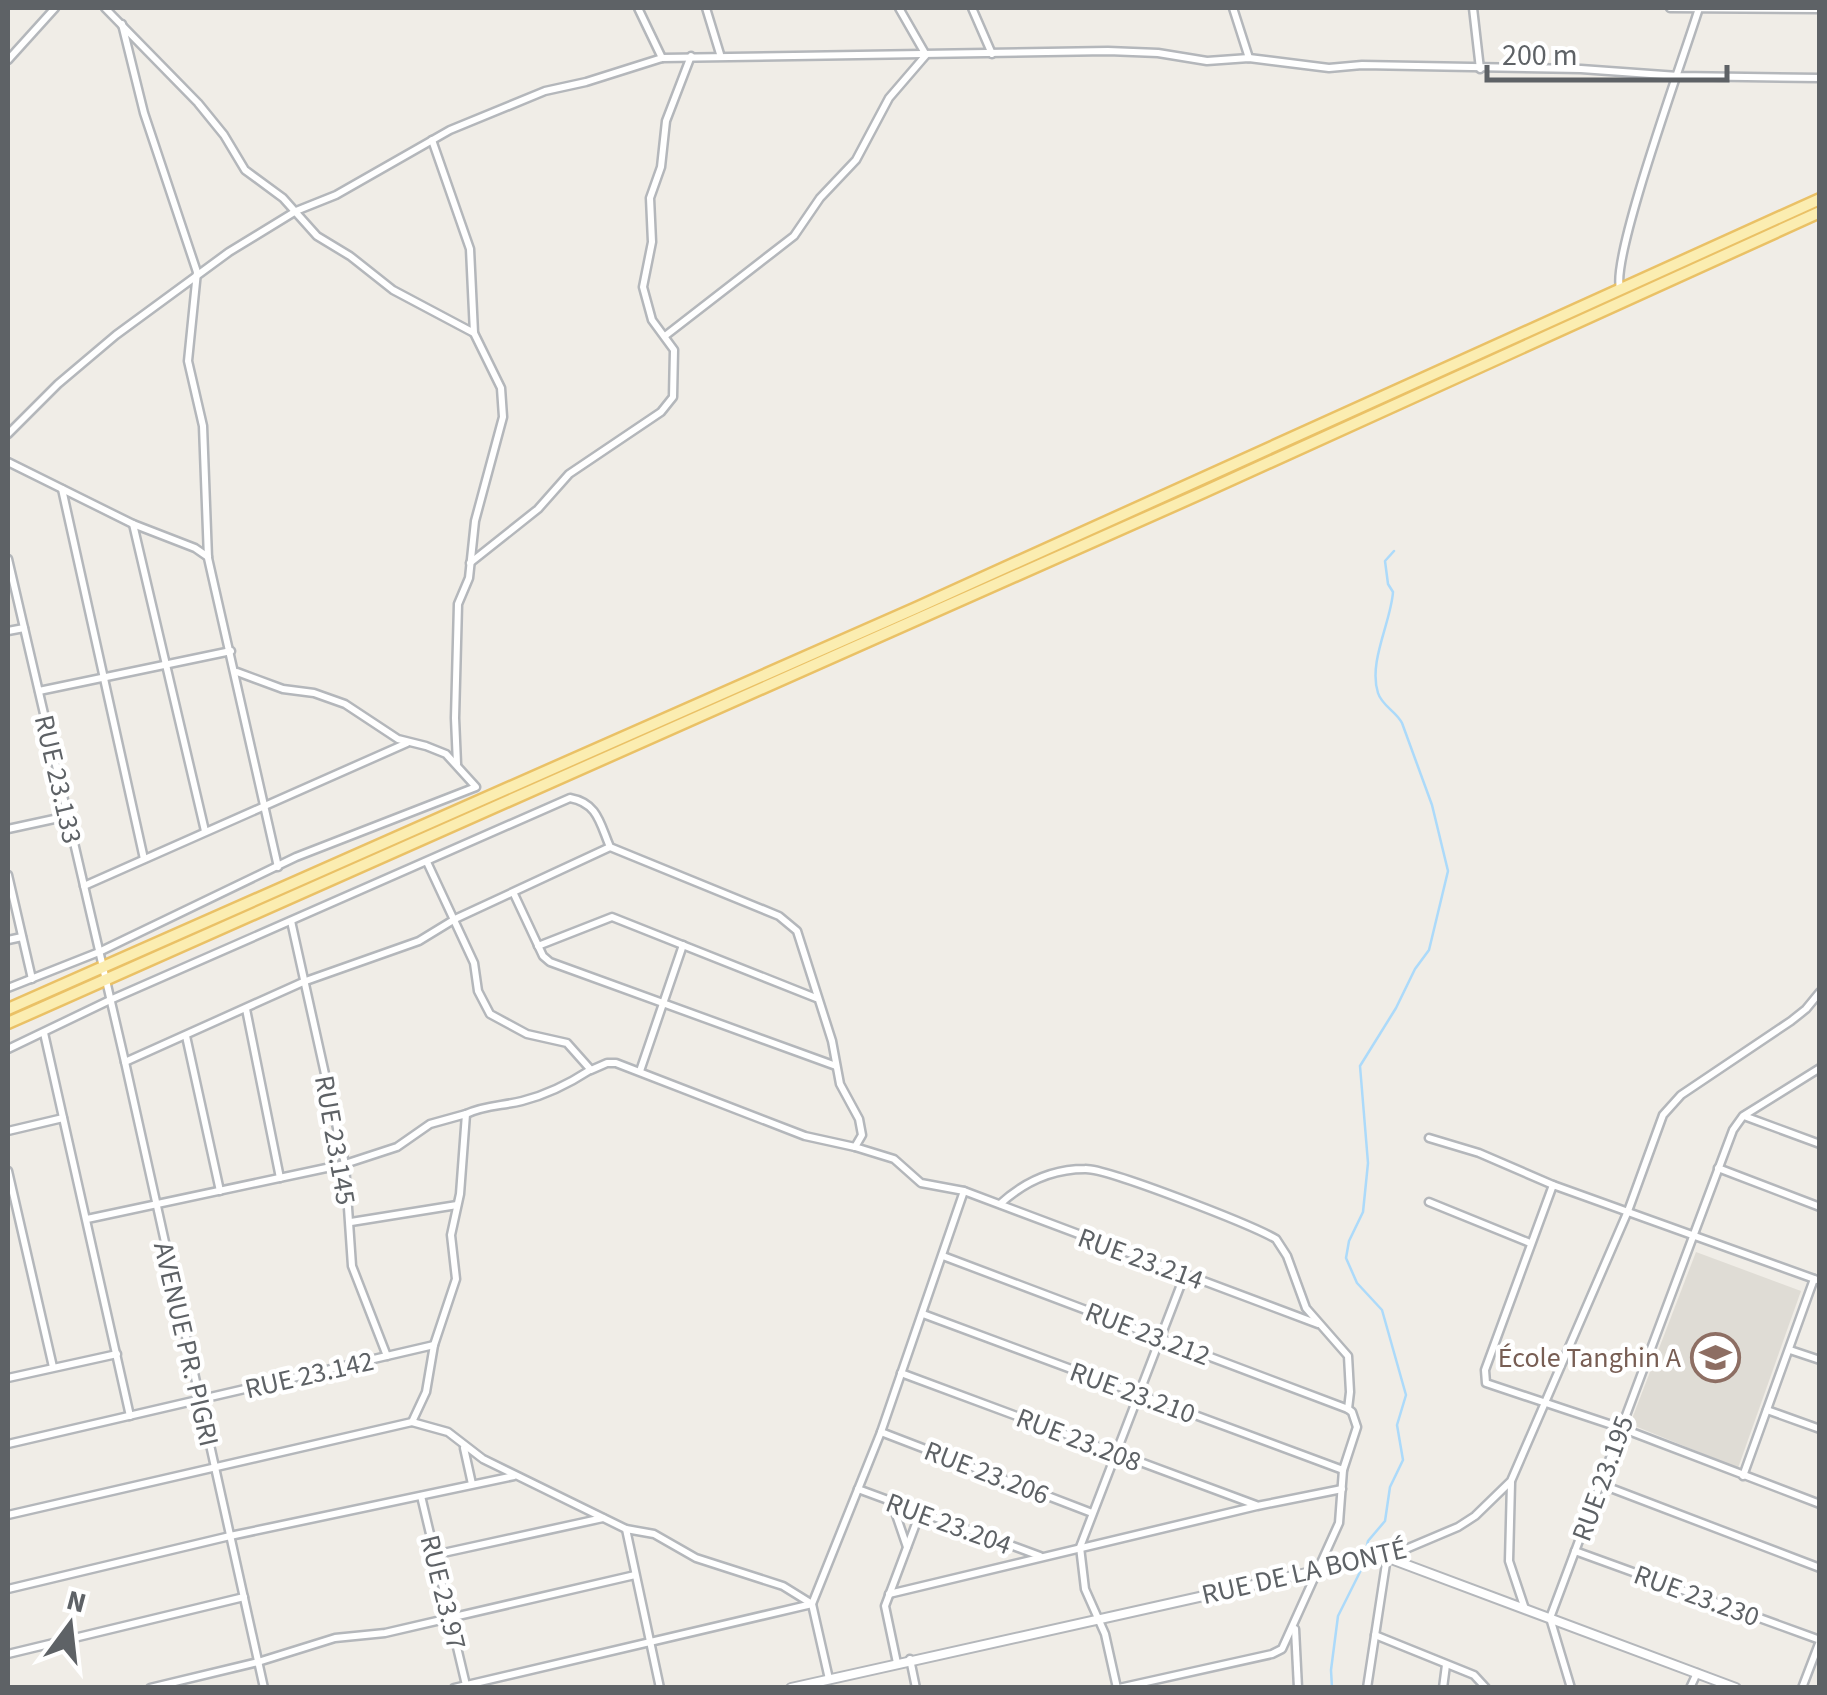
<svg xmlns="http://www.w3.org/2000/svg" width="1827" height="1695" font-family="'Source Sans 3',sans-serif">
	<rect width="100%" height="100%" fill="#f0ede7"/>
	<polygon fill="#dfdcd5" points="1696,1252 1801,1291 1738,1468 1630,1424"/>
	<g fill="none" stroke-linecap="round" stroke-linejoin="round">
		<g stroke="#acdafa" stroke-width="2.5">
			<path d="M1364,1558l4,-17 17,-20 5,-34 13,-27 -6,-35 9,-30 -24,-85 -25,-27 -11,-25 3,-17 14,-29 5,-49 -8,-97 36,-58 19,-39 14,-19 19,-79 -16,-66 -30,-82c-6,-12 -20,-17 -24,-30 -10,-31 13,-71 15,-101l-5,-8 -3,-23 9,-10"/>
			<polyline points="1332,1688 1331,1670 1338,1616 1363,1566"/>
		</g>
		<defs>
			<g id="minor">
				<polyline points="105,8 198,103 224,135 245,170 283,198 317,236 350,256 393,290 474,333"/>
				<polyline points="638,8 662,58"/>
				<polyline points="706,8 720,54"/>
				<polyline points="972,8 992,54"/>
				<polyline points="1233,8 1249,58"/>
				<polyline points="1473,8 1480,69"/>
				<polyline points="1670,8 1820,9"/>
				<polyline points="122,24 144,113 197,272 188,361 203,426 208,558 278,867"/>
				<polyline points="8,60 55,8"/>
				<polyline points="432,140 470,249 474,333 501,388 503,417 475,521 469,578 458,604 455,718 457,764"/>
				<path d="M1620,288c-9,-32 65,-234 79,-280"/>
				<polyline points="665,336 794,236 820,198 856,160 889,98 926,55 899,8"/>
				<polyline points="8,434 58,384 116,335 229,252 296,211 336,195 450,130 545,91 586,82 662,58 1108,51 1158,53 1207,61 1249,58 1329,68 1362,65 1581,69 1678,76 1820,78"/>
				<polyline points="8,462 133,524 195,548 208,557"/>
				<polyline points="62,489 144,859"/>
				<polyline points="133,524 205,831"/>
				<polyline points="8,559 125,1062 264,1688"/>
				<polyline points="470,563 538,509 569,474 661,412 673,397 674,350 652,320 643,287 652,242 650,198 661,167 666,121 691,56"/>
				<polyline points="8,631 24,628"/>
				<polyline points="39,691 231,651"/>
				<polyline points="8,829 68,816"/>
				<polyline points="427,862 474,963 478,991 490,1014 527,1034 567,1043 591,1070 607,1063 616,1063 805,1136 855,1147"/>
				<polyline points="8,875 32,979"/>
				<polyline points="84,886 407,743"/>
				<polyline points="514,894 543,956 550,962 836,1066"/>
				<polyline points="291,921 345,1164 352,1266 387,1356"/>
				<polyline points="8,940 22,937"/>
				<polyline points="538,946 612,917 816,998"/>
				<polyline points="8,988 99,952 296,857 476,787 446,754 426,746 398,739 345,704 314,693 283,689 237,672"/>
				<polyline points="246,1009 280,1178"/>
				<polyline points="44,1033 130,1416"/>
				<polyline points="186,1036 220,1191"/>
				<path d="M8,1049l102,-49 460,-202c28,5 30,26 40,49l169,69 18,15 35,110 8,43 19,35 3,16 -7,12 39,12 27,24 43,8 354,133"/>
				<polyline points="125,1062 303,982 419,941 455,919 610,847"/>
				<polyline points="640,1071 683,945"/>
				<path d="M466,1114c19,-9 36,-8 56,-13 24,-6 48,-18 68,-31"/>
				<polyline points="1744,1116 1820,1144"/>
				<polyline points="8,1131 63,1118"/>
				<polyline points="1429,1138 1479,1153 1553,1185 1820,1281"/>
				<polyline points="1718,1168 1820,1207"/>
				<polyline points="8,1171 53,1367"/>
				<polyline points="1553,1185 1485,1370 1486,1383 1621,1428 1820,1504"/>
				<polyline points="1429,1202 1530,1243"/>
				<path d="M1000,1204c24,-22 52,-35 85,-35 22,-1 167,56 191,70l11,17 19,52 42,48 2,36 -2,17"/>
				<polyline points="87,1219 345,1164 397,1147 430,1124 466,1114 460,1194 451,1235 456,1279 434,1345 426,1392 412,1422"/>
				<polyline points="351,1222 457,1205"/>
				<polyline points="943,1256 1348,1409 1352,1412 1357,1427 1343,1470 1339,1523 1282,1649 1272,1654 1119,1688"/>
				<polyline points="923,1314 1343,1470"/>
				<polyline points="1790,1350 1820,1360"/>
				<polyline points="901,1373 1256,1505"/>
				<polyline points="8,1378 117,1354"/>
				<polyline points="1767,1410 1820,1429"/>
				<polyline points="881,1432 1092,1513"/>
				<polyline points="8,1444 434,1345"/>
				<polyline points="464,1448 472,1484"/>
				<polyline points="1743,1476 1814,1279"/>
				<polyline points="1511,1483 1509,1561 1525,1609"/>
				<polyline points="1600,1484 1820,1568"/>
				<polyline points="858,1489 1040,1556"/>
				<polyline points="421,1496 466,1685"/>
				<polyline points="892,1503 907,1547"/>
				<polyline points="8,1515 412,1422 448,1432 483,1459 626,1529 654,1534 696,1558 783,1586 812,1604"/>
				<polyline points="626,1529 660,1688"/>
				<polyline points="1575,1551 1820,1640"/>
				<polyline points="434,1555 603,1518"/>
				<polyline points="8,1589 230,1536 514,1476"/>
				<polyline points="889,1594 1257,1506 1342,1489"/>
				<polyline points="1295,1629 1298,1688"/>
				<polyline points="1375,1635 1474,1675 1486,1688"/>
				<polyline points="8,1654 244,1597"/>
				<polyline points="910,1659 916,1688"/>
				<polyline points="897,1663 885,1606 920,1513"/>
				<polyline points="829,1679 812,1604 881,1432 964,1191"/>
				<polyline points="150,1688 258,1662 335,1638 385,1633 635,1575"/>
				<polyline points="454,1688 812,1604"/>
				<polyline points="1117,1688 1105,1634 1085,1589 1080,1547 1185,1274"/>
				<polyline points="1367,1688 1387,1557 1458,1527 1475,1516 1511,1481 1628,1211 1663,1115 1681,1095 1791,1021 1806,1009 1820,992"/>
				<polyline points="1443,1688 1446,1665"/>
				<polyline points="1571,1688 1550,1618 1733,1130 1743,1116 1820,1068"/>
				<polyline points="1690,1688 1697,1673"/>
				<polyline points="1802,1688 1820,1641"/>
			</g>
			<polyline id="tertiary" points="791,1688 1383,1556 1736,1688"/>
			<g id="primary">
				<polyline points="8,1009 916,608 1820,199"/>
				<polyline points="8,1023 1204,492 1820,212"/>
			</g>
		</defs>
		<use href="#minor" stroke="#b4b7bb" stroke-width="11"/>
		<use href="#tertiary" stroke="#b4b7bb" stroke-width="12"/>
		<use href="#primary" stroke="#eac166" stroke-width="15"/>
		<use href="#minor" stroke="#fff" stroke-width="6"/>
		<use href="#tertiary" stroke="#fff" stroke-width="8"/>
		<use href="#primary" stroke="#fbedb1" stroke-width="10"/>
	</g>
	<defs>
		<symbol id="school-ring" viewBox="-11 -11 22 22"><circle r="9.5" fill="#fff" stroke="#8d6e63" stroke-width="1.5"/><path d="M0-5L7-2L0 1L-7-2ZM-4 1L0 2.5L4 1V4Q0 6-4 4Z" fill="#8d6e63"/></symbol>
	</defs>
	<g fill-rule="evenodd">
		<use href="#school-ring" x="1688" y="1330" width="55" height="55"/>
	</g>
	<g text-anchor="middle" stroke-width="9" stroke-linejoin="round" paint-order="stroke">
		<g font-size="28" fill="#5e6266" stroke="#fff">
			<text transform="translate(59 779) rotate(77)" y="10">RUE 23.133</text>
			<text transform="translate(336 1140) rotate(80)" y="10">RUE 23.145</text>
			<text transform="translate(1141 1258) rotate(20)" y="10">RUE 23.214</text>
			<text transform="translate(1148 1333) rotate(21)" y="10">RUE 23.212</text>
			<text transform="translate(187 1344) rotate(77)" y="10">AVENUE PR. PIGRI</text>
			<text transform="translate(309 1374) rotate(-13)" y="10">RUE 23.142</text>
			<text transform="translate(1133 1392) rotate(20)" y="10">RUE 23.210</text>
			<text transform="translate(1079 1439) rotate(21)" y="10">RUE 23.208</text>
			<text transform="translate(987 1472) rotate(21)" y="10">RUE 23.206</text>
			<text transform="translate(1602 1478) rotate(-70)" y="10">RUE 23.195</text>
			<text transform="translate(949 1523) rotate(20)" y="10">RUE 23.204</text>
			<text transform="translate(1304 1571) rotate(-13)" y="10">RUE DE LA BONTÉ</text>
			<text transform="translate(444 1592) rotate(76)" y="10">RUE 23.97</text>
			<text transform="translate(1697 1595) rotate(20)" y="10">RUE 23.230</text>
		</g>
		<g font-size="28" fill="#785e54" stroke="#fff" text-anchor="end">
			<text x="1681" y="1367">École Tanghin A</text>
		</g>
	</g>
	<rect width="1827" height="1695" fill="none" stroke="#5e6266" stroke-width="20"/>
	<g transform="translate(70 1625) rotate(15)" stroke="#ffffff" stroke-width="8" paint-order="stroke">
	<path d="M0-8L18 38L0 25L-18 38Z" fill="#5e6266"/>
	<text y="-15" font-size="28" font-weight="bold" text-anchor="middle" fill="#5e6266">N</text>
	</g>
	<path d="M1487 65v15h240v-15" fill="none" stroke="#5e6266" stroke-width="5"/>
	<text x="1502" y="65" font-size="30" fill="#5e6266" stroke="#ffffff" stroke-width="8" paint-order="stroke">200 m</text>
</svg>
